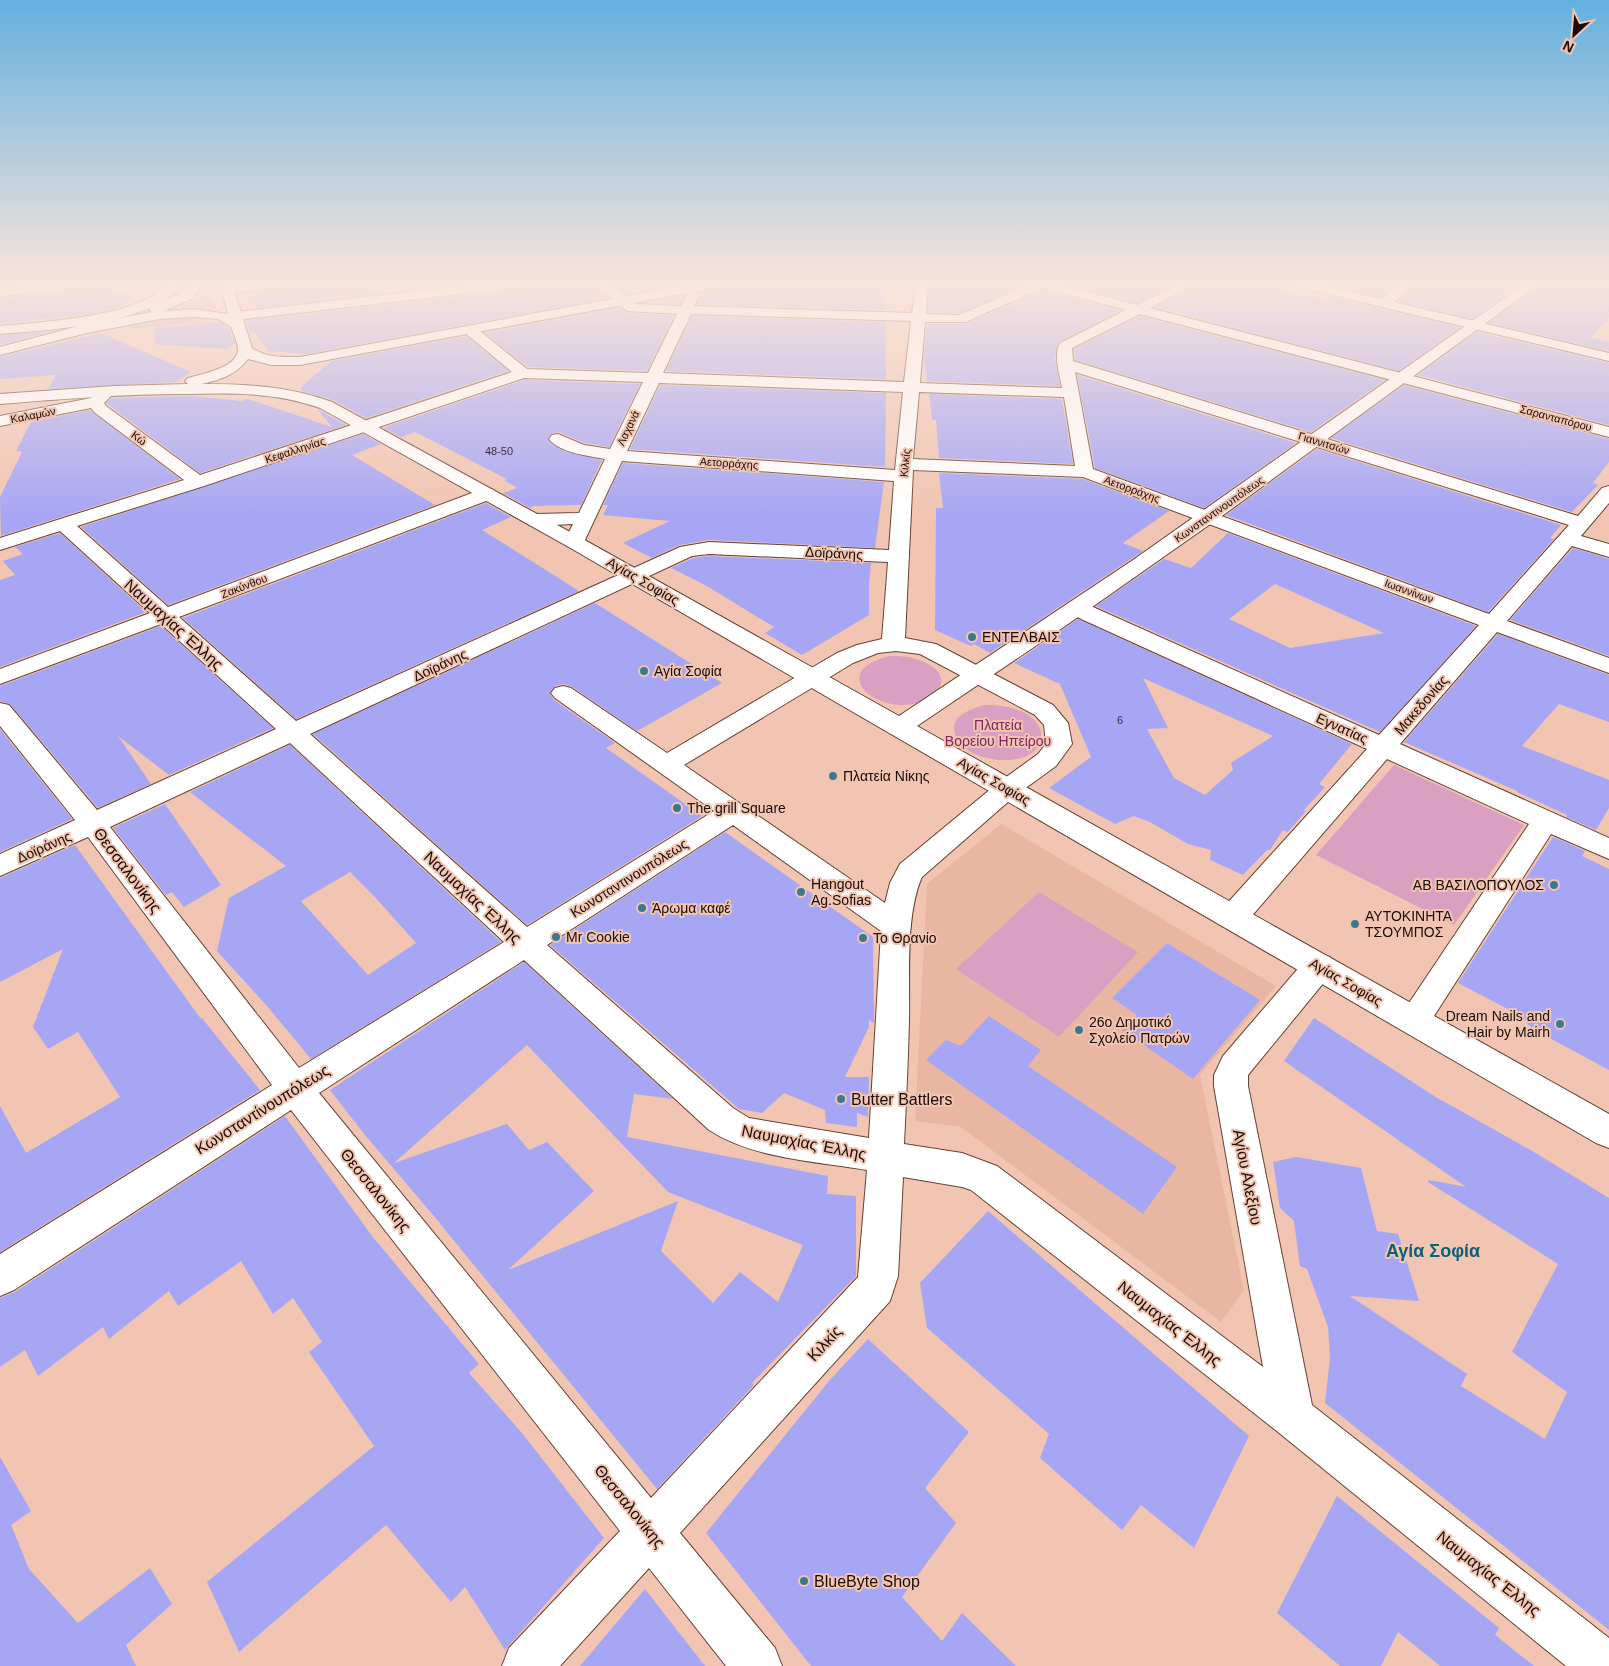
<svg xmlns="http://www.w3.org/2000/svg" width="1609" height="1666" font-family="Arial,sans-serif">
	<rect width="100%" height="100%" fill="#f1c5b2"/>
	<polygon fill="#e9b7a1" points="1001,824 1276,986 1200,1075 1244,1290 1221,1322 961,1127 915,1121 927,884"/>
	<g fill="#daa0c1">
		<polygon points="206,293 217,308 180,308"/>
		<polygon points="177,318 210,322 127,329 149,323"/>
		<path d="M890,656c9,0 18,0 26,3 24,7 37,25 11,40 -41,23 -107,-26 -37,-43z"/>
		<path d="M984,705c83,-1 70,71 -1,52 -12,-3 -24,-11 -28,-23 -6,-18 16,-25 29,-29z"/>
		<polygon points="1394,765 1524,825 1454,925 1316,855"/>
		<polygon points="1039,892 1138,952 1059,1037 956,969"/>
	</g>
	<g fill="#a7a6f4" fill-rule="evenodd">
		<polygon points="92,283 99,283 135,298 116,308 89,314 0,324 0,298 84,289"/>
		<polygon points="320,283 469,283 255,308 254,292"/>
		<polygon points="531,283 592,283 608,298 307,354 269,351 254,331 250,334 246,321 523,289"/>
		<polygon points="611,283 687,283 626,295"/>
		<polygon points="728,283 885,283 885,310 697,304 702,296 700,293 720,289"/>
		<polygon points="930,283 1027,283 959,313 928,312"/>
		<polygon points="1062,283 1175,283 1137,303"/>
		<polygon points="1198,283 1259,283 1328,300 1328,296 1460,327 1399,371 1155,307"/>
		<polygon points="1330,283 1399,283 1381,297"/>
		<polygon points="1419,283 1522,283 1472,319 1398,301"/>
		<polygon points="1543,283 1592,283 1609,287 1609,318 1590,338 1609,342 1609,351 1490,323"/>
		<polygon points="1042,290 1121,311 1058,342 1055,359 1060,386 927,381 924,357 927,324 967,324"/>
		<polygon points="684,296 680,304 646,303"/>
		<polygon points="620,307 627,313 674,316 647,371 528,367 485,333"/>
		<polygon points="692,316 885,322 886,379 666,371"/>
		<polygon points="1140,316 1385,380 1311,432 1075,360 1074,349"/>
		<polygon points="220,322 229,328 235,343 227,349 155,344 155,328"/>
		<polygon points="52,331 0,345 0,336"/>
		<polygon points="1477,332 1609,363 1609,425 1418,375"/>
		<polygon points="101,333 191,372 176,382 48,389 56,375 0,379 0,357"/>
		<polygon points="466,336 508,371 366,418 333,400 302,391 300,388 331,361"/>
		<polygon points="1077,375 1296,443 1204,508 1095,468"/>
		<polygon points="524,380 640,384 609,447 585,443 559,432 552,433 548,438 553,445 566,452 602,460 581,505 534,506 530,508 503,493 517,488 504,480 507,479 415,432 401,437 383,428"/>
		<polygon points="660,385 886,393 885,467 630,449"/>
		<polygon points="1404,385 1609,439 1609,462 1593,483 1598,485 1572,512 1331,438"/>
		<polygon points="929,394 1062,399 1073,464 939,458 936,420 932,420"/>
		<polygon points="193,396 241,401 248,399 332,427 317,409 346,425 200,473 106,403 112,398"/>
		<polygon points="90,410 180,479 1,536 0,497 22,452 16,451 31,422"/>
		<polygon points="363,434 381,444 352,455 435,505 168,605 81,527"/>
		<polygon points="1317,449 1561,525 1550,538 1554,539 1488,612 1226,515"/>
		<polygon points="623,463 884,482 875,548 709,540 679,545 652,558 623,543 670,521 603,515 608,505 603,505"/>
		<polygon points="939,473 1083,479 1169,511 1123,543 1143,551 990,653 974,644 971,646 935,630 936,508 943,508"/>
		<polygon points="486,503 511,517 482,530 579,591 296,719 183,618"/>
		<polygon points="60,533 146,612 0,667 0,580 15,575 3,561 23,554 15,547"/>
		<path d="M1228,533l248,93 -96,106 -284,-126 68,-47 27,9zM1275,584l109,49 -94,15 -61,-29z"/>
		<polygon points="1573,548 1609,559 1609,656 1510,620"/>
		<polygon points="709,556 871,563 869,585 869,615 802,655 765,633 774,627 707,586 671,568 693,558"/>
		<polygon points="595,603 722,683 637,731 571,686 563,684 555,686 550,694 554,700 615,743 606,748 702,816 527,925 313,734"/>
		<path d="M1078,619l274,125 -33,40 6,3 -21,23 2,1 -18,21 -5,-2 -13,20h-3l-24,25 -33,-15 1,-10 -23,-6 -38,-22 -16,-6 -19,8 -66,-36 42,-31 -31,-73 -46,-21zM1143,678l130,58 -42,27 2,7 -28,25 -31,-17 -27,-49 21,-1z"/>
		<polygon points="161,626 273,728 169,775 118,736 151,784 98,808 10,704 0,701 0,686"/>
		<polygon points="1498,634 1609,675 1609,722 1559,704 1522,746 1609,780 1609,808 1596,830 1566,817 1567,815 1517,792 1517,791 1404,742"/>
		<polygon points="0,729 72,819 0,852"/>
		<path d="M290,745l211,197 -190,117 -44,-53 -50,-55 12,-53 57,-32 -96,-74zM350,872l25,25 41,46 -48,32 -67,-74z"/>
		<polygon points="165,804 221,885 184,907 172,892 166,895 165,894 113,828"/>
		<polygon points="725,832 873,937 874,1023 869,1020 869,1027 845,1077 869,1077 868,1117 857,1113 857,1127 826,1123 825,1110 784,1093 762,1113 739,1109 550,945"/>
		<polygon points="1553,837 1585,851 1582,856 1609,869 1609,1070 1531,1028 1523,1017 1458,983"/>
		<polygon points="75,845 201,1019 201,1017 260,1090 0,1252 0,1106 26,1153 120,1097 78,1032 48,1049 33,1027 63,949 0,982 0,878"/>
		<polygon points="1167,943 1260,1000 1193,1079 1122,1030 1137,1015 1112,998"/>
		<path d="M524,962l149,137 -39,-5 -7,43 201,39 -1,18 29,2v80l-104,107 2,2 -97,104 -224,-274 -68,-80 -35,-45zM527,1045l141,147 135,53 -25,57 -38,-30 -27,31 -52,-52 17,-50 -170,69 86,-79 -47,-49 -18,8 -22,-26 -113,39z"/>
		<polygon points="989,1016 1041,1050 1028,1066 1177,1167 1143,1214 926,1060 946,1040 961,1046"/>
		<polygon points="1314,1018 1434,1096 1534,1152 1609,1198 1609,1630 1325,1403 1330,1358 1328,1327 1307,1269 1300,1266 1294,1221 1280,1208 1273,1162 1296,1157 1361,1168 1377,1231 1398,1234 1419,1301 1350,1296 1467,1374 1461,1386 1545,1439 1567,1392 1512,1352 1558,1264 1428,1182 1429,1180 1466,1187 1284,1061"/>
		<polygon points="285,1116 372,1236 479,1364 469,1373 522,1433 604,1538 505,1650 465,1587 451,1602 386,1525 239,1652 207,1582 374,1446 309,1352 322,1342 293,1298 273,1314 241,1261 178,1306 169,1291 109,1339 103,1327 38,1376 25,1350 0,1367 0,1298 15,1292"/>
		<polygon points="988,1211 1249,1436 1194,1548 1141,1505 1122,1530 1040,1458 1049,1434 927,1328 920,1283"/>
		<polygon points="868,1339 969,1432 925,1488 956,1523 902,1597 942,1641 962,1613 1016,1666 811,1666 706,1533 829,1381"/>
		<polygon points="0,1457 31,1511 11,1525 29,1569 78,1623 150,1568 172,1604 126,1645 136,1666 0,1666"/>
		<polygon points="1337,1496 1499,1628 1495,1635 1534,1666 1440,1666 1398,1632 1381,1666 1340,1666 1277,1613"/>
		<polygon points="645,1589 705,1666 580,1666"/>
	</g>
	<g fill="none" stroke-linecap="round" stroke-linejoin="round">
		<defs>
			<g id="minor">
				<polygon points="46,283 90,283 84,287 0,296 0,288"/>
				<path d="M168,283h12v3c-29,39 -134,44 -180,48v-8c39,-4 144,-9 168,-43z"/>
				<polygon points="246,283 292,283 286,287 228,293 221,289 228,285"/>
				<polygon points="487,283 529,283 523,287 236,320 229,316 236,312"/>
				<path d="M594,283h14l27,21 46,2 7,-14 5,-1 7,4 -6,11 218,7 4,-30h12l-2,31 33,1 73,-32h22l83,22 43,-22h16l-46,25 459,119v10l-469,-123 -68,34 1,13 505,155 24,-28 7,-2v17l-28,33 28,8v13l-37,-11 -65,75 102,37v15l-112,-41 -97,112 209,94v21l-58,-25 -126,196 -11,4 -11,-4 -5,-9 5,-9 126,-188 -142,-65 -143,166 -11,3 -11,-3 -4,-8 4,-8 145,-160 -299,-136 -3,-5 3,-5 8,-1 8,1 295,132 100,-110 -396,-148 -170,-7 -8,168 31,6 117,61 15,18 4,21 -16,22 -40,29 -94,82c-17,38 -12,102 -13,144 -1,41 -3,82 -5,123l58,9 35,13 266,201 -49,-281v-11l9,-19 85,-99 11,-3 11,3 5,9 -5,9 -82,100v11l64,319 297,233v28h-43l-288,-234 -307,-242 -9,-3 -59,-10 -5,99 -8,25 -210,232 95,115 7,18h-56l-77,-98 -89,98h-58l7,-18 111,-117 -329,-421 -277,180 -14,6v-42l272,-169 -184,-248 -88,39v-22l75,-34 -75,-94v-23l9,2 88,105 179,-81 -115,-105 -161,60v-15l150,-56 -90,-82 -60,19v-12l184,-58 -90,-68 -3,-4 -91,18v-10l91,-18 11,-10h12l2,3 -12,12 2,3 94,69 312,-103 -47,-39 -2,-3 2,-3h10l52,42 121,4 29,-59 -50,-3zM1042,288l84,22 -66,33c-7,11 0,33 2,45l-142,-5 5,-61h41zM691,314l220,7 -7,61 -241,-9zM1075,372l494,153 -80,89 -396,-145zM524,378l119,4 -33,67 -26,-4 -26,-11 -6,1 -3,4c10,14 41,17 56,20l-26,54 -44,1 -7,2 -3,4 3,4 7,2 38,-2 -9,18 3,4 7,2 7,-2 3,-4 38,-81 272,20 -5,69 -180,-8 -29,5 -384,174 -117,-104 315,-119 2,-4 -2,-4 -7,-2 -7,2 -312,117 -91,-81 127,-40zM659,383l244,9 -8,78 -268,-19zM919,392l145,5 11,69 -162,-7zM709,554l179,8 -6,77 -25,6 -20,8 -170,100 -96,-65 -8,-2 -8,2 -4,5 4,5 159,113 -187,116 -217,-193 382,-178zM896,651l24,3 115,61 9,10 2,19 -8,10 -40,29 -98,81 -10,19 -5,20 -201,-138 169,-102 25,-10zM290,743l214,199 -205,126 -189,-241zM733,825l148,106 -12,207 -120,-20 -16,-10 -186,-163zM524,960l185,170c45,29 105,31 158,40l-9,107 -207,221 -332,-405z"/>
				<polygon points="1292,283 1315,283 1381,299 1402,283 1417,283 1394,302 1609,353 1609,361 1293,286"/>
			</g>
			<path id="major" d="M191,283h14l-14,16 -27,12 30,-2 34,5 -8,-31h12l20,65c14,10 31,9 48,9l398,-74h28l-6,4 -420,78h-29l-23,-6c-12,16 -28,21 -47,25 45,0 88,2 131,18l249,136 318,178 234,-156 393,-277h15l-315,230 -158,111 -151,102 692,388v34l-13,-5 -1029,-597 -247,-138c-44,-16 -88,-15 -134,-14 -62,0 -124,5 -186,10v-10l114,-8 74,-2 -3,-3 3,-3c13,-4 49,-10 50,-28 0,-7 -5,-17 -7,-23l-13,-8 -24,-2 -34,2 -73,14 -87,22v-8l86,-23 66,-12 -3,-3 2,-3 30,-13z"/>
		</defs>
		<use href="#minor" stroke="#664232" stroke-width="2"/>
		<use href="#major" stroke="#664232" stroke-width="2"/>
		<use href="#minor" fill="#fff" fill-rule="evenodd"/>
		<use href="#major" fill="#fff" fill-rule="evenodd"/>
	</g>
	<linearGradient id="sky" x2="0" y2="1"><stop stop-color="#64b0de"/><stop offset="0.55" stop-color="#f9e5dc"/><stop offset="1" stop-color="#f9e5dc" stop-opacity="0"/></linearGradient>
	<rect width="1609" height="516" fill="url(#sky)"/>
	<g fill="#3c798f" stroke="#f1c5b2" stroke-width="2">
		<circle cx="972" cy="637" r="5"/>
		<circle cx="644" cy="671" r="5"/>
		<circle cx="833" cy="776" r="5"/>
		<circle cx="677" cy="808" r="5"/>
		<circle cx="1554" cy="885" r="5"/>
		<circle cx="801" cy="892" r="5"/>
		<circle cx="642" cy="908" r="5"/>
		<circle cx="1355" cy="924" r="5"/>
		<circle cx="556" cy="937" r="5"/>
		<circle cx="863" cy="938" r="5"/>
		<circle cx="1560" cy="1024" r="5"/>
		<circle cx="1079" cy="1030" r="5"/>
		<circle cx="841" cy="1099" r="5"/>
		<circle cx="804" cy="1581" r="5"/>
	</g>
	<g text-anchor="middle" stroke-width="4" stroke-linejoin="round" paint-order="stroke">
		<g font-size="11" fill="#1a0c06" stroke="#f1c5b2">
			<text transform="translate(33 415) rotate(-11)" y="4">Καλαμών</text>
			<text transform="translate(1556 418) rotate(15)" y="4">Σαρανταπόρου</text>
			<text transform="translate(628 428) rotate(-64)" y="4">Λαχανά</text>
			<text transform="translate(139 438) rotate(37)" y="4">Κώ</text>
			<text transform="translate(1324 443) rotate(17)" y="4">Γιαννιτσών</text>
			<text transform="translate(295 450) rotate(-18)" y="4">Κεφαλληνίας</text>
			<text transform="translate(729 463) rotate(4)" y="4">Αετορράχης</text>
			<text transform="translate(905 463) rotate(-84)" y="4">Κιλκίς</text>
			<text transform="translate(1132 489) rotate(20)" y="4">Αετορράχης</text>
			<text transform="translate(1219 509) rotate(-35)" y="4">Κωνσταντινουπόλεως</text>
			<text transform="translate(244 586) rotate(-21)" y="4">Ζακύνθου</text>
			<text transform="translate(1409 591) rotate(20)" y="4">Ιωαννίνων</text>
		</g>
		<g font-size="11" fill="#3d3242">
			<text x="499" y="455">48-50</text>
			<text x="1120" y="724">6</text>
		</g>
		<g font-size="14" fill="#1a0c06" stroke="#f1c5b2">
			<text transform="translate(834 553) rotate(3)" y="5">Δοϊράνης</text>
			<text transform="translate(643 581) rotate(30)" y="5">Αγίας Σοφίας</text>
			<text transform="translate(440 665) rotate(-25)" y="5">Δοϊράνης</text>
			<text transform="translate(1421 705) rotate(-49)" y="5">Μακεδονίας</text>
			<text transform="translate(1342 728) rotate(24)" y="5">Εγνατίας</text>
			<text transform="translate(994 781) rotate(30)" y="5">Αγίας Σοφίας</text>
			<text transform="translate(44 847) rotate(-24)" y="5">Δοϊράνης</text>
			<text transform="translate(629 878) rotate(-32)" y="5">Κωνσταντινουπόλεως</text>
			<text transform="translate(1346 982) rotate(30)" y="5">Αγίας Σοφίας</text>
		</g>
		<g font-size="14" fill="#1a0c06" stroke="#f1c5b2" text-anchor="start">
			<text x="982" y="642">ΕΝΤΕΛΒΑΙΣ</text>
			<text x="654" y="676">Αγία Σοφία</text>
			<text x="843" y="781">Πλατεία Νίκης</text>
			<text x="687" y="813">The grill Square</text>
			<text x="811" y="889">Hangout<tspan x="811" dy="16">Ag.Sofias</tspan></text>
			<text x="1544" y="890" text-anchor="end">ΑΒ ΒΑΣΙΛΟΠΟΥΛΟΣ</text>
			<text x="652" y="913">Άρωμα καφέ</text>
			<text x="1365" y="921">ΑΥΤΟΚΙΝΗΤΑ<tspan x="1365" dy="16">ΤΣΟΥΜΠΟΣ</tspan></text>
			<text x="566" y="942">Mr Cookie</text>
			<text x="873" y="943">Το Θρανίο</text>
			<text x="1550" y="1021" text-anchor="end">Dream Nails and<tspan x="1550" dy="16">Hair by Mairh</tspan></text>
			<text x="1089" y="1027">26ο Δημοτικό<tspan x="1089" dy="16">Σχολείο Πατρών</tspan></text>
		</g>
		<g font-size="14" fill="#7e2460" stroke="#f1c5b2">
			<text x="998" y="730">Πλατεία<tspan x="998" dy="16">Βορείου Ηπείρου</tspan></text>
		</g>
		<g font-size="16" fill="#1a0c06" stroke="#f1c5b2">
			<text transform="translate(174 624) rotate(42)" y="6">Ναυμαχίας Έλλης</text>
			<text transform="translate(128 870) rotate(53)" y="6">Θεσσαλονίκης</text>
			<text transform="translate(473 897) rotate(43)" y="6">Ναυμαχίας Έλλης</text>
			<text transform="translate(262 1109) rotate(-32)" y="6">Κωνσταντίνουπόλεως</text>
			<text transform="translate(804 1142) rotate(11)" y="6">Ναυμαχίας Έλλης</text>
			<text transform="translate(1248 1177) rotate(79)" y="6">Αγίου Αλεξίου</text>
			<text transform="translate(376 1190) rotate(51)" y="6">Θεσσαλονίκης</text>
			<text transform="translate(1170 1323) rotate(38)" y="6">Ναυμαχίας Έλλης</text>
			<text transform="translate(824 1343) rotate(-47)" y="6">Κιλκίς</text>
			<text transform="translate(630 1506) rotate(51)" y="6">Θεσσαλονίκης</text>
			<text transform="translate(1489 1573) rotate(38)" y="6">Ναυμαχίας Έλλης</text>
		</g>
		<g font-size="16" fill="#1a0c06" stroke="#f1c5b2" text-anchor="start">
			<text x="851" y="1105">Butter Battlers</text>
			<text x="814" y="1587">BlueByte Shop</text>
		</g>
		<g font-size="18" font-weight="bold" fill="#0f5f76" stroke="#f1c5b2">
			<text x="1433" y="1257">Αγία Σοφία</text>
		</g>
	</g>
	<g transform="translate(1574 35) rotate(206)" stroke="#f1c5b2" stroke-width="4" paint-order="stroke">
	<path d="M0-4L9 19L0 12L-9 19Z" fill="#1a0c06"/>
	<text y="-8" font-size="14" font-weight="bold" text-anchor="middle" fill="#1a0c06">N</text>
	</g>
</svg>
